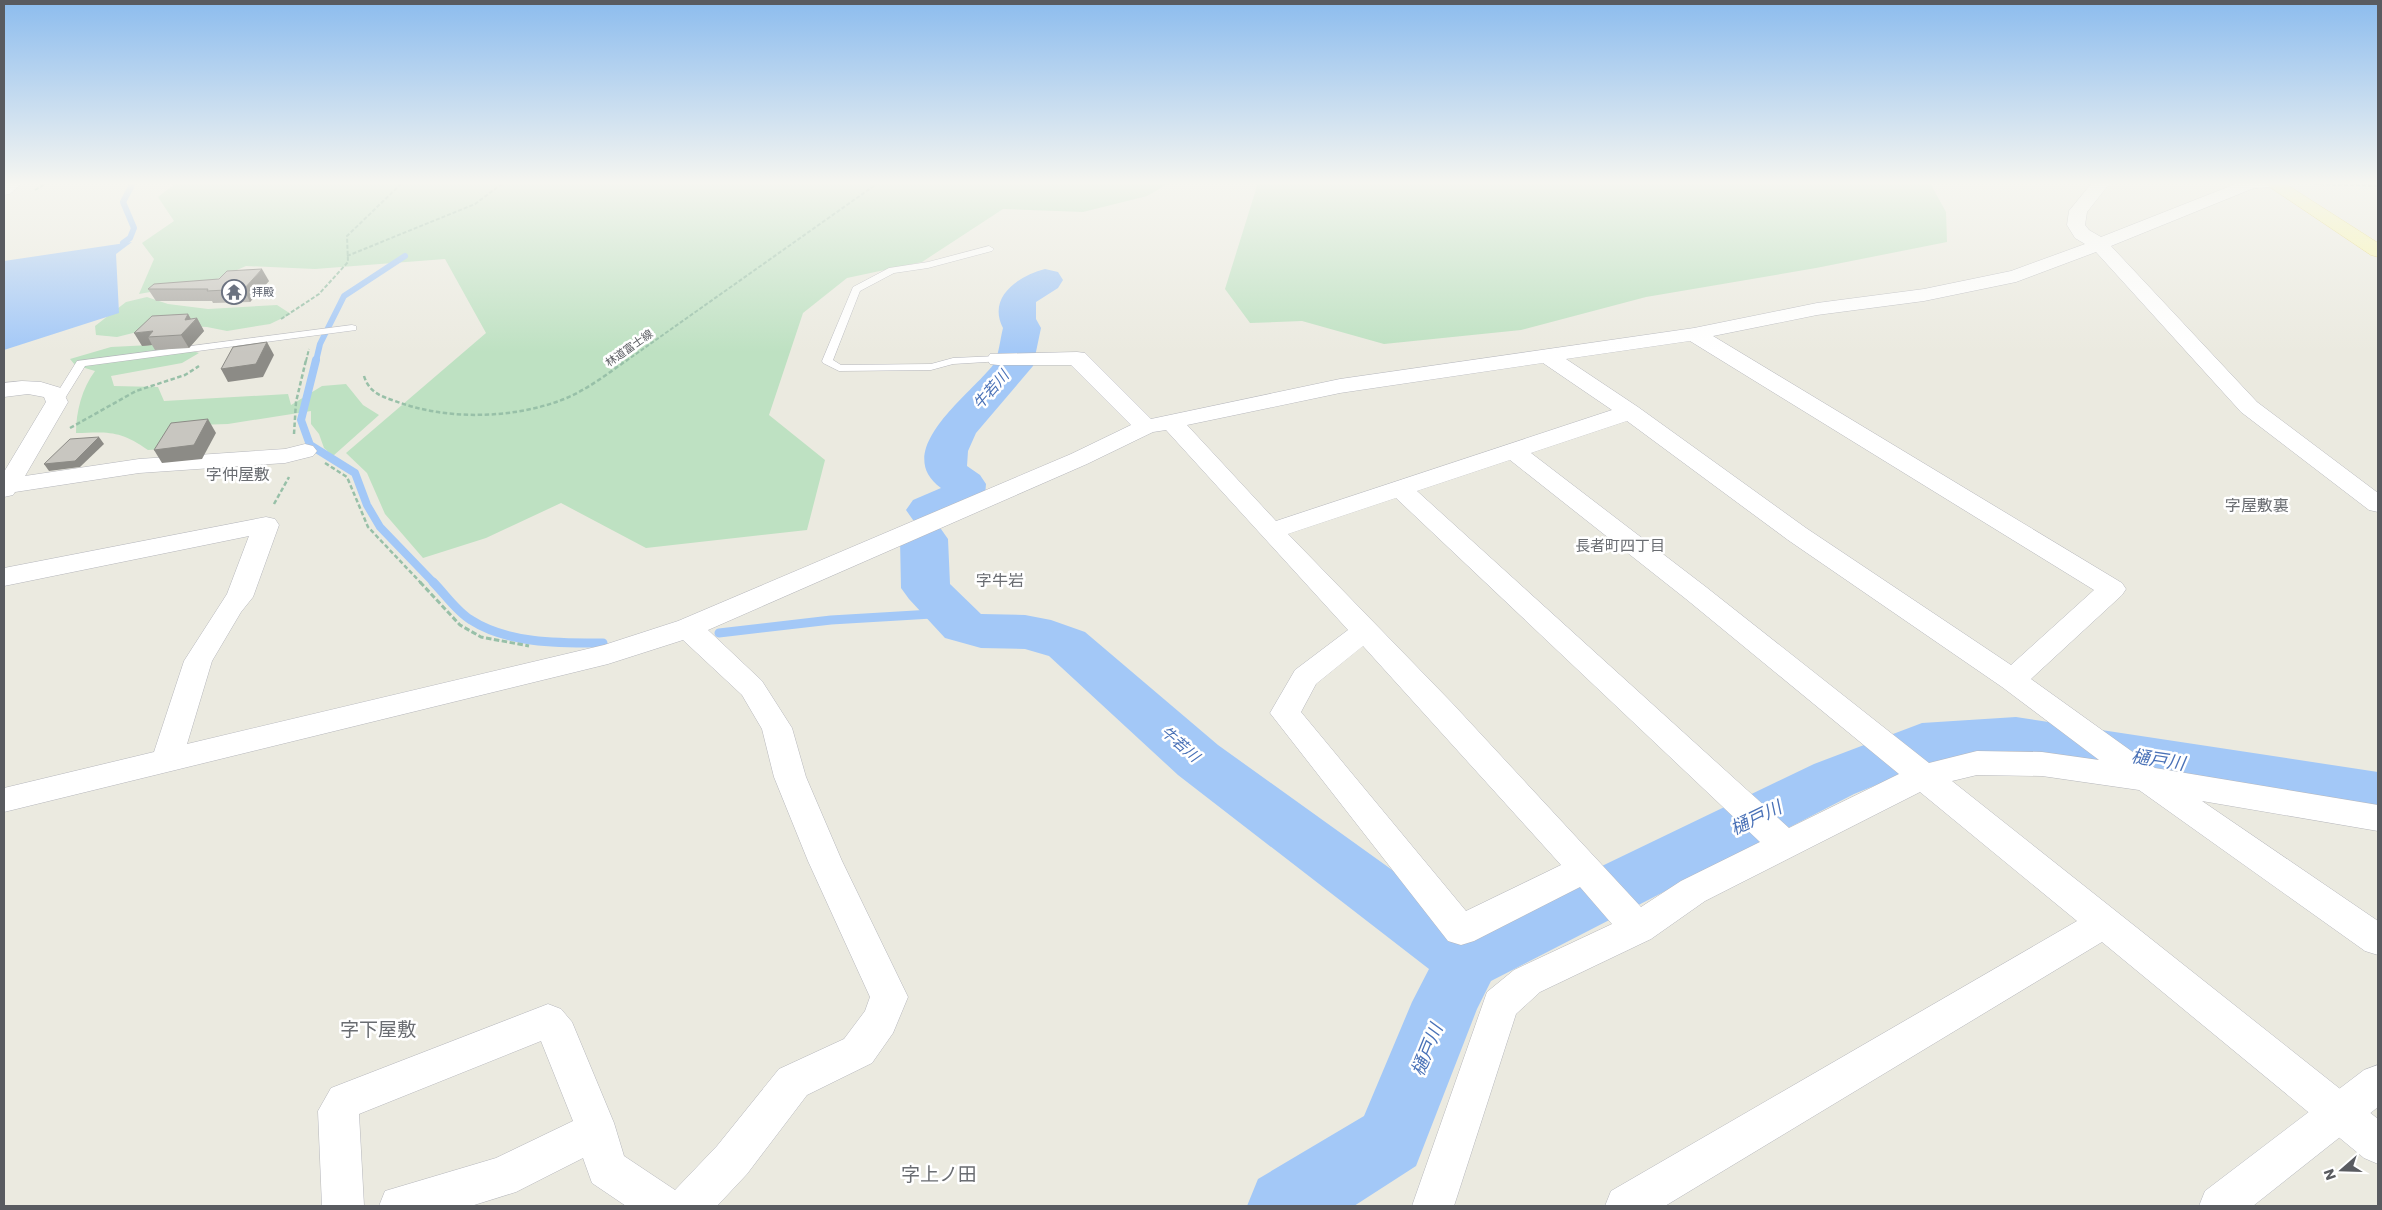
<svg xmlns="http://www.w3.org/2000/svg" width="2382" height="1210" font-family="Poppins,'Noto Sans JP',sans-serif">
	<rect width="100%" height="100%" fill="#ebeae0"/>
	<g fill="#bee1c2">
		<polygon points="176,183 1169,183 1147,196 1083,212 1003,209 922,262 847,278 803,313 769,415 825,460 807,530 646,548 561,503 486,538 423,558 385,514 367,473 346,453 486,333 445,259 315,269 246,266 212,281 139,294 154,259 142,243 174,221 158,197"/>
		<polygon points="1258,183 1930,183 1946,212 1947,242 1816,268 1646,297 1521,330 1384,344 1302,321 1250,323 1225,289"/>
		<polygon points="147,297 168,304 208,309 277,305 291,314 270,324 227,331 207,327 165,325 117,337 96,335 95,326 126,302"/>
		<path d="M170,344l29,9 -17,10 -71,13 3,10 44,1 6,14 124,-7 3,11 31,-19 24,-2 17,21 16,10 -46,41 -9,-8 -5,-14 -8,-10v-13l-83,13 -31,1 -35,24 -14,1c-28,-20 -40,-18 -72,-17 0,-21 6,-45 19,-62l-20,-6 -5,-6 41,-12z"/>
	</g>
	<polygon fill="#a3c8f7" points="132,242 116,254 119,313 4,350 4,261"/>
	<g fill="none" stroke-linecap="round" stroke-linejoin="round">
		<g stroke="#a3c8f7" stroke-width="6">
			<polyline points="123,243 130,238 134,228 123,202 133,183"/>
			<polyline points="316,361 320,344 344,296 405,256"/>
		</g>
		<polyline stroke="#a3c8f7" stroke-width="8" points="316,360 301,420 310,445 355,473 367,505 380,527 434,583"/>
		<g stroke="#a3c8f7" stroke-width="9">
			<path d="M433,582c12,12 24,30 38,38 37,24 90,23 132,23"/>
			<polyline points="719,633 831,620 949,613"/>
		</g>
		<g fill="#a3c8f7" fill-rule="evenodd">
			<path d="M1045,269l13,3 5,8 -5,8 -22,14v17l5,9 -8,38 -57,67 -8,18 -1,15 13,9 6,9 -1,12 -7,10 -33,14 -16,4 -16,-4 -7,-10 7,-10 28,-12c-51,-37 29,-93 52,-123 6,-9 7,-26 10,-37 -16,-31 15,-52 42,-59z"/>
			<polygon points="924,524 941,529 948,539 950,584 981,614 1025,615 1051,620 1085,632 1218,745 1473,928 1814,764 1922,723 2016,717 2378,772 2378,816 2016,759 1928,764 1854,794 1491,981 1477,1009 1416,1166 1354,1206 1247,1206 1258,1179 1364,1116 1412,1002 1429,969 1178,775 1049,656 1025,649 981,648 945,638 909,599 901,588 900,539 907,529"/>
		</g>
		<defs>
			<g id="lane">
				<polygon points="989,246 994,249 992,251 928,268 894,273 860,291 833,360 841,365 931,364 953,358 998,356 1003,359 1002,361 953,364 931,370 839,371 823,363 822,361 853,287 889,268 928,262"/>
				<polygon points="352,325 356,326 356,330 85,366 59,408 51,408 49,406 77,361"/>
			</g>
			<g id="street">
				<polygon points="4,183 22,183 10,194 4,195"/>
				<path d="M2092,183h18l-23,29 -2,13 4,5 12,7 137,-54h43l-2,4 -25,1 -143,58 146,156 121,91v19l-9,-2 -128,-98 -145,-160 -80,30 -92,19 -107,14 -104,21 409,247 4,6 -4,6 -91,84 124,89 223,37v26l-176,-30 176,120v34l-13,-4 -226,-161 -97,-14 -65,-1 -25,6 426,338v45l-14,-6 -262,-216 -437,264h-60l6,-15 466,-270 -157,-129 -215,109 -54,38 -111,53 -24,22 -62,192h-42l75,-214 27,-22 98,-46 -32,-37 -106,54 -13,4 -13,-4 -178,-228 25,-43 53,-40 -182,-200 -13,2 -66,32 -379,166 54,51 30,47 14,49 36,84 66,136 -15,36 -21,30 -65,32 -60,79 -30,32h-91l-34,-23 -9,-25 -67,34 -45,14h-92l6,-15 111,-33 77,-37 -32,-80 -182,73 5,92h-42l-4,-95 13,-23 217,-84 13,5 11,13 42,101 10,33 51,34 42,-44 62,-77 65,-30 21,-28 5,-14 -62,-136 -34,-84 -12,-48 -20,-34 -59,-55 -75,24 -604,148v-24l150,-36 30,-91 43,-67 22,-58 -245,50v-18l262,-51 9,2 4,6 -26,72 -12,15 -29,49 -25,83 417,-99 74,-24 393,-167 60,-29 -60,-60h-73l-8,-1 -3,-5 3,-5 87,-2 8,1 66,66 189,-40 354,-51 123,-25 107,-14 87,-18 74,-27 -10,-6 -8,-13 2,-14zM1690,341l404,249 -83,75 -205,-137 -168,-121 -72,-48zM1543,363l69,47 -336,111 -89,-96 153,-32zM1627,421l161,119 214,147 97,73 -57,-8 -65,-1 -48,12 -223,-176 -175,-134zM1510,460l176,139 213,175 -110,54 -372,-337zM1396,498l364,344 -79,39 -40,26 -188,-203 -165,-170zM1363,646l198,219 -95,46 -165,-199 15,-28z"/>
				<polygon points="22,381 41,382 61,388 68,402 25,476 139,459 285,449 305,444 313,446 317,451 313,456 285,463 139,473 15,492 13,495 4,497 4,472 46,402 44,397 28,394 4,397 4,383"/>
			</g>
			<polygon id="secondary" points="2378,1065 2378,1107 2253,1206 2199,1206 2205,1191 2364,1070"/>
			<polygon id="primary" points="2264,183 2284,183 2378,243 2378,257 2371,255"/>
		</defs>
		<use href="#lane" stroke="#b6b7bc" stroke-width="1"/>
		<use href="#street" stroke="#b6b7bc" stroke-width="1"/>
		<use href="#secondary" stroke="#b6b8be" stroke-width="1"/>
		<use href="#primary" stroke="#e4d05f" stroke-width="1"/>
		<g stroke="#98c0a8" stroke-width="2" stroke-dasharray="4 2" stroke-linecap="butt">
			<polyline points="2314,184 2378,186"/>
			<polyline points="35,190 47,183"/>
			<polyline points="347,256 475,204 503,183"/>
			<polyline points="281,319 319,294 348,262 347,236 402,183"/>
			<polyline points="306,361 309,349"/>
			<polyline points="626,361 878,183"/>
		</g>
		<g stroke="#98c0a8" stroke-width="2.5" stroke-dasharray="4.5 2.5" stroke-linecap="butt">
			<path d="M364,376c5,16 16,20 31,25 50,19 114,18 164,0 25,-9 47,-26 68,-41"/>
			<polyline points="70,428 136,391 185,375 199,366"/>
			<polyline points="294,434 296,402 306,360"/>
			<polyline points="325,463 347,477 368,527 421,583"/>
			<polyline points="274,504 289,477"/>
		</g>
		<polyline stroke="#98c0a8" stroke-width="3" stroke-dasharray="5.5 2.5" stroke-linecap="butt" points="420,582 460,625 481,637 529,646"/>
		<use href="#lane" fill="#fff" fill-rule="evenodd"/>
		<use href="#street" fill="#fff" fill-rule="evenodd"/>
		<use href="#secondary" fill="#fff" fill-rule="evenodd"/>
		<use href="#primary" fill="#f8f5a8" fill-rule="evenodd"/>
	</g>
	<g fill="#acaaa5">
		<polygon points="269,281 250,302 213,303 212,301 156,301 148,289"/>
		<polygon points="188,314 191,319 197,318 204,331 189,348 155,350 152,345 142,346 152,316"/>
	</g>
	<g fill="#8c8b86">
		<polygon points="262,269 269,281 250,302 244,289"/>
		<polygon points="188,314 193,323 197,318 204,331 189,348 181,335 185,320"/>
		<polygon points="153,331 148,337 152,345 142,346 134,333"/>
		<polygon points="267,342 274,355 263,377 228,382 221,369"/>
		<polygon points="208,419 216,433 202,459 162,463 154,450"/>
		<polygon points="99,437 104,444 80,467 49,471 44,464"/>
	</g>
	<g fill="#c8c6c0" stroke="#8c8b86">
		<polygon points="262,269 244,289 207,291 208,289 148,289 154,284 219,279 227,271"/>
		<polygon points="188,314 185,320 197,318 181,335 148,337 153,331 134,333 152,316"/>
		<polygon points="267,342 256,364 221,369 233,347"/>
		<polygon points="208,419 194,445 154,450 171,423"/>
		<polygon points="99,437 75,461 44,464 70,439"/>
	</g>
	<linearGradient id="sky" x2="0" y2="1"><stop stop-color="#8cbcee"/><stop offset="0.52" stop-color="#f6f6f1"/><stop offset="1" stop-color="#f6f6f1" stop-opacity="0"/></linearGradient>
	<rect width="2382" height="352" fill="url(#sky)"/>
	<defs>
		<symbol id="temple-ring" viewBox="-11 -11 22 22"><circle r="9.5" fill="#fff" stroke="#6b7280" stroke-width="1.5"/><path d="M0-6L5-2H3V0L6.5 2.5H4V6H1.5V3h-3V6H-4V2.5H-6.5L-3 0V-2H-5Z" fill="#6b7280"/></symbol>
	</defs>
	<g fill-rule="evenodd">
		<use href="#temple-ring" x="220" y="278" width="28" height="28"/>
	</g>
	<g text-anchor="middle" stroke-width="5" stroke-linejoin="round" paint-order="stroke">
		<g font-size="11" fill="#5b616d" stroke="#fff" text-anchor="start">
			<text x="252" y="296">拝殿</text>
		</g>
		<g font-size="11" fill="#595b60" stroke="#fff">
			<text transform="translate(629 348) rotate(-35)" y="4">林道富士線</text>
		</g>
		<g font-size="15" font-style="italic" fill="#4971b7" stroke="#fff">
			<text transform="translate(991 390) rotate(-49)" y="5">牛若川</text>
			<text transform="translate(1180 744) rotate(41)" y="5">牛若川</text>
		</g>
		<g font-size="15" fill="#6a6d72" stroke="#fff">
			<text x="1620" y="551">長者町四丁目</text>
		</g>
		<g font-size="16" fill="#6a6d72" stroke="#fff">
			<text x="238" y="480">字仲屋敷</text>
			<text x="2257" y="511">字屋敷裏</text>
			<text x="1000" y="586">字牛岩</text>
		</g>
		<g font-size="18" font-style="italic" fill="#4971b7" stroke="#fff">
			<text transform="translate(2158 760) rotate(9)" y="6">樋戸川</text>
			<text transform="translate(1756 818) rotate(-26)" y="6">樋戸川</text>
			<text transform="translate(1427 1050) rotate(-68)" y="6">樋戸川</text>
		</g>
		<g font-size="19" fill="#6a6d72" stroke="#fff">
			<text x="378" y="1036">字下屋敷</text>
			<text x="939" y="1181">字上ノ田</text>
		</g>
	</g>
	<rect width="2382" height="1210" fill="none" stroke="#595b60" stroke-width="10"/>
	<g transform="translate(2342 1170) rotate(250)" stroke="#ffffff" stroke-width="4" paint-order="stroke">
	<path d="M0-4L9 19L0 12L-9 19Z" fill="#595b60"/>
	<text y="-8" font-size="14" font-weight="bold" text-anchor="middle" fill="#595b60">N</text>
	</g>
</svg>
